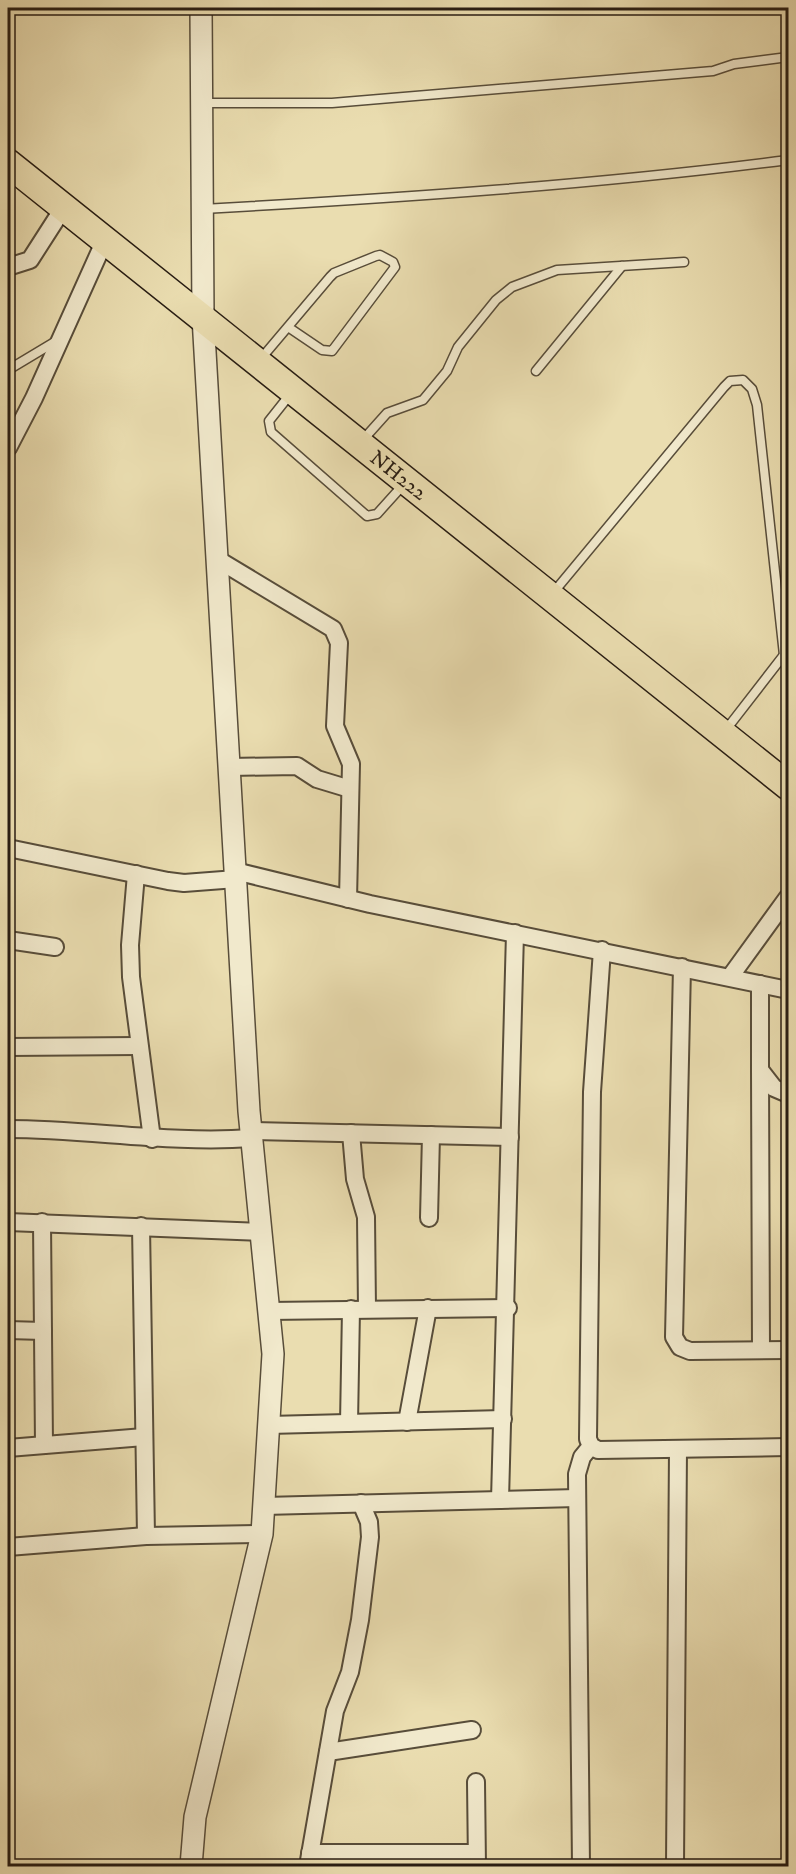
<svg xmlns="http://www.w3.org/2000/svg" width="796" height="1874" font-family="'IM FELL DW Pica',serif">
	<rect width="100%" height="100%" fill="#eaddb0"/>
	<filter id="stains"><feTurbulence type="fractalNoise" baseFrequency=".00333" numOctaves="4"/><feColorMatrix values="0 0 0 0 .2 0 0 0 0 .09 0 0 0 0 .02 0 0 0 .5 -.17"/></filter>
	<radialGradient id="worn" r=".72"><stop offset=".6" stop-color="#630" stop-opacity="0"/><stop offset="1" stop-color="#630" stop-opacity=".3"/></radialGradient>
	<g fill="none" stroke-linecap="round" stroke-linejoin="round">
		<defs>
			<g id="service">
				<polyline points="202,103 332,103 713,71 734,64 788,57"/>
				<path d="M203,209c196,-11 391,-24 585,-49"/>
				<polyline points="259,361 330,277 334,273 376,256 380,255 393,262 395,267 332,351 322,350 288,327"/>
				<polyline points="8,370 58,340"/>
				<polyline points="536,371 622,266"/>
				<polyline points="292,392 269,421 271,432 367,516 377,514 404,484"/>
				<polyline points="361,442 387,413 423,400 447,371 458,347 496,300 512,287 557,270 684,262"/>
				<polyline points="553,593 724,387 730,381 743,380 752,389 757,405 784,655"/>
				<polyline points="725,731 787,651"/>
			</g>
			<g id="minor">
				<polyline points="8,267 30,260 64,207"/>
				<polyline points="8,448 34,398 105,240"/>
				<polyline points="217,559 333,629 339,643 335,726 351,764 348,899"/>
				<polyline points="229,767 297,766 317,779 350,789"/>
				<polyline points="8,848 168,881 184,883 236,879"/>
				<polyline points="235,871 370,904 788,990"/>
				<polyline points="136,874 130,945 131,977 152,1139"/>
				<polyline points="8,940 55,947"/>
				<polyline points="602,950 592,1092 588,1439 591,1446 598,1450 788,1447"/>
				<polyline points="682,967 674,1337 680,1347 690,1351 788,1350"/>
				<polyline points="730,977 788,897"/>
				<polyline points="760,984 760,1070 774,1088 788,1094"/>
				<polyline points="8,1047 138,1046"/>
				<polyline points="760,1070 761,1350"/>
				<path d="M8,1129c81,0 162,15 244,9"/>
				<polyline points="251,1131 510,1137"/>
				<polyline points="351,1133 355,1179 366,1217 367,1309"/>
				<polyline points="429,1218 431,1135"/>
				<polyline points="8,1222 261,1232"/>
				<polyline points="42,1222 44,1445"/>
				<polyline points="141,1226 146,1536"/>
				<polyline points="269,1311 508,1308"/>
				<polyline points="8,1330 43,1331"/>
				<polyline points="407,1422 428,1308"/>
				<polyline points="349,1423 351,1309"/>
				<polyline points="269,1425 503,1419"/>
				<polyline points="8,1448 144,1437"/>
				<polyline points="500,1500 515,933"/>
				<polyline points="264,1506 577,1498"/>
				<polyline points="8,1547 146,1536 262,1534"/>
				<polyline points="328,1752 472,1730"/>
				<polyline points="476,1782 477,1866"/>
				<polyline points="310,1853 476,1853"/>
				<polyline points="308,1866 335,1711 350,1672 360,1620 370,1537 369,1522 361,1503"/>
				<polyline points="581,1866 577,1474 582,1457 591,1446"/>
				<polyline points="675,1866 678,1449"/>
			</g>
			<polyline id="tertiary" points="191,1866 195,1817 262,1534 273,1354 249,1111 203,317 201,8"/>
			<g id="primary">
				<path id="s1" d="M8,163l780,623"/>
			</g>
		</defs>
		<use href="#service" stroke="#584d3a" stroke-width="11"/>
		<use href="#minor" stroke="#584d3a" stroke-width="20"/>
		<use href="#tertiary" stroke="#584d3a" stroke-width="24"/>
		<use href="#primary" stroke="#281d13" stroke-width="30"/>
		<use href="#service" stroke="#f1e9cc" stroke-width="8"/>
		<use href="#minor" stroke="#f1e9cc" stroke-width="16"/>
		<use href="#tertiary" stroke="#f1e9cc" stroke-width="21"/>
		<use href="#primary" stroke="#eaddb0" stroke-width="27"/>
	</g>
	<g text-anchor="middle" stroke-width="6" stroke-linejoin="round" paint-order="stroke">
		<g font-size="21" fill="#281d13" stroke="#f1e9cc">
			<text dy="7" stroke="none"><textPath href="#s1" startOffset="500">NH222</textPath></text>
		</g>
	</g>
	<rect width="796" height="1874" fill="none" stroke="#eaddb0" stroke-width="30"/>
	<rect x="9" y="9" width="778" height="1856" fill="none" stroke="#281d13" stroke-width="3"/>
	<rect x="15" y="15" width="766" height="1844" fill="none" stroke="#281d13" stroke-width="1.5"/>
	<rect width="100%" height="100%" filter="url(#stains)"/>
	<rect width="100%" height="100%" fill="url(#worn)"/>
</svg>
